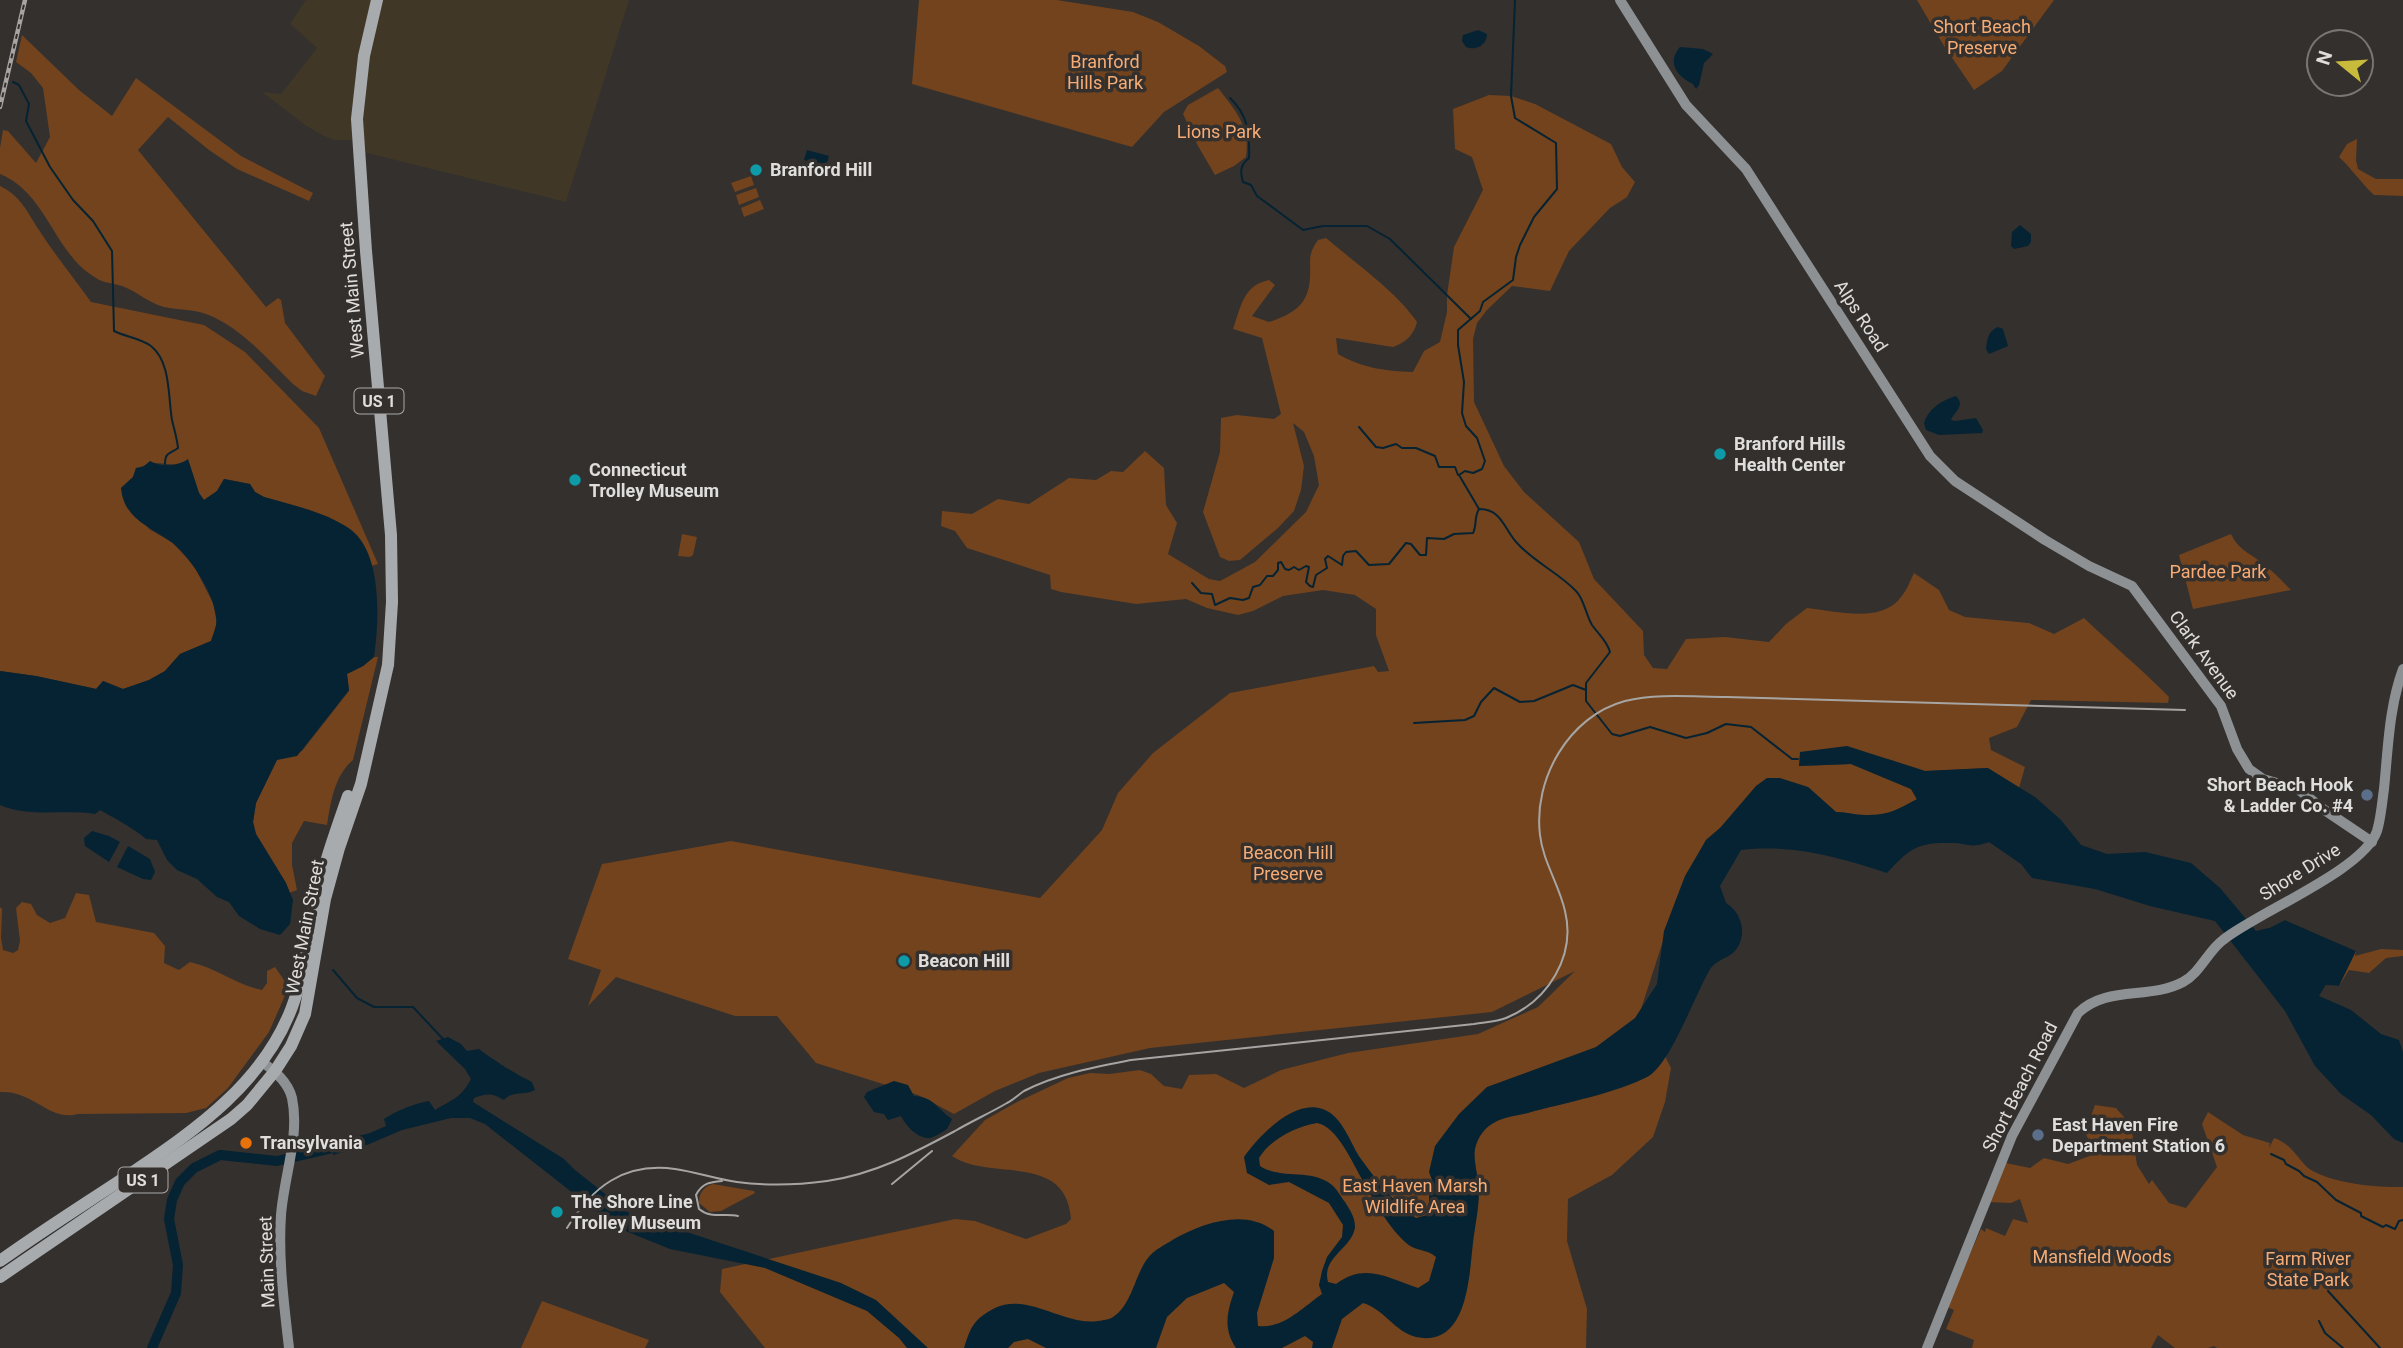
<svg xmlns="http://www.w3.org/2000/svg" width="2403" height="1348" font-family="Roboto,sans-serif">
	<rect width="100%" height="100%" fill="#33302e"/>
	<polygon fill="#403726" points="306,0 629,0 566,202 359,151 358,140 334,140 322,135 305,125 262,92 281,94 317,48 290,24"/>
	<g fill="#72431d">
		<polygon points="919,0 1057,0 1133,12 1158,22 1199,46 1225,66 1227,72 1164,112 1132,147 912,84"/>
		<polygon points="1917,0 2054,0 2002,71 1974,90 1944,46"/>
		<path d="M22,35l57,55 33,26 24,-38 105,78 72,37 -4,8 -72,-32 -28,-19 -41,-33 -30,33 128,157 12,-9 3,2 4,23 40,53 -9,20 -14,-5 -9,-7c-26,-25 -52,-57 -87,-70 -13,-5 -28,-4 -42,-7 -15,-4 -28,-16 -42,-21 -9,-3 -19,-3 -26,-8 -42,-24 -49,-85 -96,-104v-26l3,-18 5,1 28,32 14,-26 -7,-49 -12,-15 -15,-11z"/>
		<path d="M1218,88c17,22 33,39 28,69l-12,9 -19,9 -17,-29 -15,-32 5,-9z"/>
		<path d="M1489,95l22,1 24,8 76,40 11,23 13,15 -8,15 -17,11 -41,43 -19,40 -38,-5 -25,24 -10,13 -4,16 1,63 30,64 20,26 55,50 15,37 49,52 1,24 9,13 14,1 19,-30 39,-2 44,5 17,-18 21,-16c29,3 74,16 94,-11 6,-7 9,-16 13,-24l25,17 10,20 16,7 64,6 25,11 30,-16c28,27 58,51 85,79l-1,6 -137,-3 -14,27 -28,11 2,12 34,17 -6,21 -32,-20 -62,3 -37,-12 -89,7 52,-2 60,25 6,11c-20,10 -30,16 -53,15 -10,0 -17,-3 -28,-3l-28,-25 -88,41 -14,12 -29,58 -36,111 30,59 -6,34 -12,35 -41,38 -44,24 -1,42 20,68 -1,39h-821l-45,-56 2,-23 233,-50 20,2 51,18 40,-15 5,-5c-5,-68 -81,-37 -119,-63l33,-36 32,-18 51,-24 22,-5 19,1 31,-4 11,4 13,12 18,3 7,-14 27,-1 28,14 37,-18 67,-17 130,-19 60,-27 37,-36 -83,41 -342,36 -111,25 -44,18 -41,23 -36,-19 -102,-32 -39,-47h-42l-119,-39 -28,29 13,-36 -33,-11 34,-95 129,-23 309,57 62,-68 16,-37 35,-40 77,-60 144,-27 4,6 11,-1 -13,-36v-26l-21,-14 -32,-5 -40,6 -30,15 -15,4 -31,-7 -21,-9 -50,5 -75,-12 -10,-3 -1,-14 -83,-27 -12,-17 -14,-5 1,-15 30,3 26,-15 31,5 40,-26 27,2 15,-9 12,1 22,-21 19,17 2,37 11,18 -9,31 41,25 11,2 35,-19 51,-50 13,-27 -5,-29 -10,-24 -11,-9 11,43 -3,24 -7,21 -16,17 -38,32 -11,1 -9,-4 -17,-45 17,-60 1,-34 16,-3 37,4 7,-5 -19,-76 -29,-9c8,-22 10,-44 36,-49l6,5 -23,31 17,6c24,-8 40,-17 41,-45 1,-18 -3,-21 8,-37l8,-2c28,24 71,54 91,84 -3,13 -12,21 -24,25l-57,-9 2,16c24,14 47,17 75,18l11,-21 16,-9 7,-30v-17l7,-48 29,-57 -11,-33 -17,-8 -2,-40z"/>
		<path d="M2357,139l-1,21 2,9 18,10h27v17l-29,-1c-13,-12 -22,-26 -35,-38l8,-13z"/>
		<polygon points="751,176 754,185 735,192 731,183"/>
		<path d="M0,186c21,10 27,26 39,44 16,25 35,48 52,72l113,23 41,27 74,76 59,136 -7,2 -6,-17 -36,-32 -65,-20 -9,-5 -5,-8 -26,-5 -7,12 -13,9 -5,-7 -11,-33c-12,7 -22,3 -35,3 -5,0 -11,4 -17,5l-3,9 -12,11 28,41 24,14 21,23 19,37 4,20 -6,18 -31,13 -15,17 -16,9 -26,9 -20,-8 -6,8 -61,-13 -36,-5z"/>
		<polygon points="756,188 759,197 739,205 736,195"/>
		<polygon points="760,200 764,209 744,217 741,208"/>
		<polygon points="682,534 697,537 693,555 690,557 678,556"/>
		<path d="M2231,534c6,14 18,19 30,28 11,8 20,18 30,28l-98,19 -14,-54z"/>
		<path d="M374,657h4l-25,103c-19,16 -22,42 -26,65l-23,-4 -12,22v22l5,25 -8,3 -3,-10 -30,-49 -3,-12 3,-19 21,-44 25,-8 47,-60 -2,-17 16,-8z"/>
		<path d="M76,893l13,2 7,27 58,11 11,13 -1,17 15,7 11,-8c27,6 44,22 72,28l5,-7v-12l8,-4 9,13 3,11 -18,41 -41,56 -22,20 -20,5 -108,1c-29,8 -44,-24 -78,-22v-185l2,2 -1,29 2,12 10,3 5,-3 2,-9 -4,-33 6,-6 9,2 6,11 13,8 15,-5z"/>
		<polygon points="2285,920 2356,951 2355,956 2381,949 2403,950 2403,956 2386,958 2369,973 2349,970 2339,986 2326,985 2319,996 2269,928"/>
		<path d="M2095,1105l21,3 15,17 6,40 12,19 3,-4 17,23 17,5 31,-41 -15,-43 6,-12 35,23 27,8 -1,5 5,-10c16,5 22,18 33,29 19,16 72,21 96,20v161h-186l-3,-2 -6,2h-33l-17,-13 -7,13h-179l2,-8 -28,-11 8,-19 -7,-3 34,-78 4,3 1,-4 19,8 8,-17 15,4 -8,-24 -9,4 -23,-1 18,-39 24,5 14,-10 24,6 27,-10 -10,-22z"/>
		<path d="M713,1184l41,7 1,2 -34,18 -11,1 -11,-9c0,-10 4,-16 14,-19z"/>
		<polygon points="542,1301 649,1340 645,1348 521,1348"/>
	</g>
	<g fill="#052332" fill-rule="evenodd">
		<path d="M1478,30l9,4c0,11 -11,17 -21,13l-4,-6 1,-6z"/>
		<path d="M1680,47l23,2 10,5 -9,9 -5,22 -3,4 -3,-5c-15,-7 -27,-21 -13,-37z"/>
		<polygon points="807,150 829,156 824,173 817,171 819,164 804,160"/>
		<polygon points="2020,225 2031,234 2031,242 2028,246 2014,249 2011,246 2012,232"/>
		<path d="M1998,327l5,2 5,17 -19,8 -3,-5c1,-9 2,-18 12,-22z"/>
		<path d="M1956,396c10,10 -2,16 -5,24l4,1 21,-3 7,12 -1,3 -43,2 -13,-5 -2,-7c4,-14 18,-23 32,-27z"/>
		<path d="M188,459l11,34 5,7 13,-9 7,-12 26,5 5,8 9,5c29,8 61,15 86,32 33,24 29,93 24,128l-11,9 -16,8 2,16 -48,61 -4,5 -20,4 -21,43 -3,19 3,12 30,49 7,17 -3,24 -10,11 -20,-6 -21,-13 -10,-14 -12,-5 -20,-18 -20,-9 -10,-10 -10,-20 -11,-1c-5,-6 -38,-25 -46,-29l-5,4c-32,-5 -64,4 -95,-9v-134l36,5 60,13 7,-8 20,8 26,-9 16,-9 15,-17 31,-13c2,-5 4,-11 5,-16 4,-24 -27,-71 -46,-84 -21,-15 -46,-22 -49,-53l12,-11 3,-9 7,-1 7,-6c10,6 28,6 38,-2z"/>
		<path d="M1847,746l78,25 63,-3 47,29 26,23 20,25 26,9 38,-2 46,11 29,25 36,43 13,-3 16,-8 71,31 -17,35 -13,-1 -7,11 32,14 30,24 18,6 4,12v91l-9,-4 -23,-24 -30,-21 -26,-28 -30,-55 -70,-90 -65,-15 -55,-17 -63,-11 -11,-14 -32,-22c-20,7 -20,1 -38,1 -34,-1 -42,6 -64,30 -49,-16 -94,-29 -146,-23l-21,36 6,17c12,7 19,23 15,36 -5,21 -24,17 -32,32 -14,24 -38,91 -60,105 -31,17 -86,27 -121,37 -10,2 -22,4 -31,8 -12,6 -19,15 -22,28 -2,13 4,28 4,42 0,17 -4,35 -6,52 -4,33 -5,105 -57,94 -21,-5 -32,-28 -53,-34l-21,16 -10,29h-20l1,-6 -8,-6 -23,12h-46c-13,-19 -9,-36 -2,-56l-10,-9 -37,15 -20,19 -11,31h-110l-18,-9 -14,3 -6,6h-44c7,-22 10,-29 31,-40 33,-16 69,18 103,13 5,-1 11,-1 15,-4 19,-12 22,-43 35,-59 7,-9 17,-13 26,-19 29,-16 71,-31 100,-8v27l-17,55 1,13c25,3 44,-18 64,-32l-3,-9 3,-14 5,-14 15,-20 1,-12 -14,-22 -40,-21 -20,3 -22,-12 -3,-16c15,-22 54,-62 83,-46 17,9 24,34 34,48 16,22 33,44 55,59l11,-3c5,-12 -1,-23 5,-35l-3,-8 6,-26 24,-32 28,-27 109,-40 39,-29 22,-34 7,-53 21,-55 21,-36 14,-12 36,-42 11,-8h13l28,9 28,25c11,0 18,3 28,3 23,1 33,-5 53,-16l-6,-10 -60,-25 -52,2 1,-14zM1317,1123c20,3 36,41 46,58 10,18 30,55 49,66 8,4 16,3 24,10l-7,24 -11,7c-30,-10 -53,-26 -82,-4l-8,-2c-7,-25 25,-34 27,-55 0,-10 -5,-17 -10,-25 -4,-5 -8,-13 -13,-17 -20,-17 -51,-5 -72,-19l-1,-8c12,-19 36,-31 58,-35z"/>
		<polygon points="92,831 109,836 120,842 109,862 85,846 84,838"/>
		<polygon points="128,846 150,859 155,872 151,880 143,879 117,867"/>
		<path d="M448,1037l13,7 6,7 12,-2c14,11 38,26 53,33l3,8c-11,6 -22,0 -31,10 -12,-7 -17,-7 -30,-2l-1,4 91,57 11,11 54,43 212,70 35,17 52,48h-21l-8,-10 -32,-27 -102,-43 -95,-19 -42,-17 -31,-20 -112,-88 -15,-6h-19l-49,12 -35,15 -34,10 1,-13 36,-9 16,-7 -2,-7c14,-9 29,-15 45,-18l6,9c18,-11 26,-12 36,-31l-6,-10 -29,-28z"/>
		<path d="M894,1081l14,4 6,11c20,1 22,12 38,23l-5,10c-5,3 -12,8 -17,9 -12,1 -24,-12 -29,-22l-13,4 -4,-6 -10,-2 -10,-15 3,-5z"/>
	</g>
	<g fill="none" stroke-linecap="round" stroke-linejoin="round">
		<g stroke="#052332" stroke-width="2">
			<path d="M13,82l6,3 10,19 -3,17 24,46 23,33 20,21 19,30 2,80c12,6 26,7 37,15 20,16 17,51 21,74 2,9 5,18 6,28 -8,6 -13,4 -13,16"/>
			<path d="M1230,98c18,17 20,35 19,60 -9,7 -9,14 -6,24l8,3 6,11 46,34 20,-4h44l23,13 81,80"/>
			<polyline points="1359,427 1376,447 1383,448 1396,444 1402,448 1416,448 1435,456 1439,467 1455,467 1458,475"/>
			<polyline points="1479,509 1459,475 1465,471 1473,473 1482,469 1485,461 1477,438 1466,426 1462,413 1464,382 1458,345 1458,330 1480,311 1483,302 1513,280 1516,257 1520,245 1534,217 1557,189 1556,143 1515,118 1511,96 1515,0"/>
			<path d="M1192,583l9,10 11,1 3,11 15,-7 13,2 6,-2 4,-11 7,-2 7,-9h6l5,-6v-7l3,-1 4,7 4,1 5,-3 5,3 7,-4 3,1 -3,15 4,4 3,1 3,-12 11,-7 -2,-9 3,-3 14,9 1,-9 3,-4 10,-1 13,14 20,-1 17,-21 5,1 9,11h6l1,-17 17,1 10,-5 19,-1c4,-8 1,-16 6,-24 23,0 25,20 38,34 17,19 42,30 59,48 8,8 10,24 16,34 7,10 15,16 18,27l-24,31v18l26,33 8,2 30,-9 36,11 21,-5 19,-9 25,3 41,32h6"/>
			<polyline points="1414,723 1465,720 1474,716 1481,702 1494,688 1520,702 1534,701 1573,685 1586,690"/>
			<polyline points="333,970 357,998 374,1007 413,1007 443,1039"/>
			<polyline points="2271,1154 2284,1160 2286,1164 2299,1171 2304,1176 2317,1182 2336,1200 2361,1213 2361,1216 2383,1227 2386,1225 2395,1229 2399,1221 2403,1220"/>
			<polyline points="2328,1291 2380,1348"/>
			<polyline points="2319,1321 2325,1333 2343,1348"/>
		</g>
		<polyline stroke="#052332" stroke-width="10" points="152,1348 176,1293 178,1265 169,1219 172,1200 180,1182 194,1168 220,1155 277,1161 333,1148"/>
		<g stroke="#8e9193" stroke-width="10">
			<polyline points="1620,0 1686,105 1746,169 1930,456 1955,481 2045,540 2089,566 2132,586 2221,706 2237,749 2249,769 2263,779 2298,789 2323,809 2372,842"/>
			<path d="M262,1062c13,9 26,20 30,36 8,38 -8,78 -11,117 -3,44 3,89 8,133"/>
			<path d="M1927,1348l85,-212 66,-123c29,-28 71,-13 105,-31 17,-9 25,-31 40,-42 35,-28 141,-70 154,-109 4,-13 5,-28 7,-42 4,-40 5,-82 19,-120"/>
		</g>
		<g stroke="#a8abae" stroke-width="12">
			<path d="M0,1261c43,-31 88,-59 133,-89 64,-43 131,-90 159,-165 12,-32 15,-66 22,-99 8,-38 21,-75 34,-112"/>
			<polyline points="0,1277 231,1119 247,1105 275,1071 291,1046 305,1014 325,899 339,848 361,784 388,665 392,602 391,535 366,251 357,119 364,56 377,0"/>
		</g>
		<g stroke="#a7a5a3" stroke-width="2">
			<path d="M722,1181c-12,1 -20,2 -26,14l3,14c12,10 25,4 39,7"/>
			<polyline points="892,1184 932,1151"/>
			<path d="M567,1228c25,-41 57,-66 108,-59 21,3 41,10 62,13 30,4 61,3 90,-1 48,-7 87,-28 128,-50 17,-10 35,-18 52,-28 6,-3 11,-8 17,-12 33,-17 71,-24 107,-31l343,-36c11,-2 22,-2 32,-6 42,-17 70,-62 59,-107 -6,-27 -22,-49 -25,-76 -7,-56 29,-119 85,-134 33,-8 69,-4 102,-4l458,13"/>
		</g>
		<defs>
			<polyline id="rail" points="0,107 25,0"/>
		</defs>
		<use href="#rail" stroke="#a7a5a3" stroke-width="4.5"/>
		<use href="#rail" stroke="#33302e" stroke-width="2" stroke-dasharray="5" stroke-linecap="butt"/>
	</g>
	<g fill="#0f9aa8" stroke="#33302e" stroke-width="2.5">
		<circle cx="756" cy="170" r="7"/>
		<circle cx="1720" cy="454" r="7"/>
		<circle cx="575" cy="480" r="7"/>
		<circle cx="904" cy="961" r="7"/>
		<circle cx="557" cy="1212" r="7"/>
	</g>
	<g fill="#5c6f8a" stroke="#33302e" stroke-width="2.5">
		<circle cx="2367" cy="795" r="7"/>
		<circle cx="2038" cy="1135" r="7"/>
	</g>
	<circle fill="#e8710a" stroke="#33302e" stroke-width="2.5" cx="246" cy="1143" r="7"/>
	<g text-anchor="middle" stroke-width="7" stroke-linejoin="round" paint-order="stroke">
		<g fill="#33302e" stroke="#acaaa8" stroke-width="2">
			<rect x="354.5" y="388.5" width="49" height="25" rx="5"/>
			<rect x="118.5" y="1167.5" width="49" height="25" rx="5"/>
		</g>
		<g font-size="16" font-weight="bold" fill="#e0dedc">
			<text x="379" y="407">US 1</text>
			<text x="143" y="1186">US 1</text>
		</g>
		<g font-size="18" fill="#f8ac74" stroke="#33302e">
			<text x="1982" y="33">Short Beach<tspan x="1982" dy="21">Preserve</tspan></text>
			<text x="1105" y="68">Branford<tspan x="1105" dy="21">Hills Park</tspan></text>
			<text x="1219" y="138">Lions Park</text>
			<text x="2218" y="578">Pardee Park</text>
			<text x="1288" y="859">Beacon Hill<tspan x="1288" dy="21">Preserve</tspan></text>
			<text x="1415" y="1192">East Haven Marsh<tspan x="1415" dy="21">Wildlife Area</tspan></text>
			<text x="2102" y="1263">Mansfield Woods</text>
			<text x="2308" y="1265">Farm River<tspan x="2308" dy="21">State Park</tspan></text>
		</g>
		<g font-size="18" font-weight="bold" fill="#e0dedc" stroke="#33302e" text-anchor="start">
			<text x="770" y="176">Branford Hill</text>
			<text x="1734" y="450">Branford Hills<tspan x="1734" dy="21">Health Center</tspan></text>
			<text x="589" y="476">Connecticut<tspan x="589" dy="21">Trolley Museum</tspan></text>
			<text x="2353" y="791" text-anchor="end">Short Beach Hook<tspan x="2353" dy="21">&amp; Ladder Co. #4</tspan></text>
			<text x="918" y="967">Beacon Hill</text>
			<text x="2052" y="1131">East Haven Fire<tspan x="2052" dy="21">Department Station 6</tspan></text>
			<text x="260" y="1149">Transylvania</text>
			<text x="571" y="1208">The Shore Line<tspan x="571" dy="21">Trolley Museum</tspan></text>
		</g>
		<g font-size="18" fill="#e0dedc" stroke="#33302e">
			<text transform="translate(352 290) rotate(-95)" y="6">West Main Street</text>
			<text transform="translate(1861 316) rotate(57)" y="6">Alps Road</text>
			<text transform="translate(2204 655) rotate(54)" y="6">Clark Avenue</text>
			<text transform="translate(2300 872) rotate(-32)" y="6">Shore Drive</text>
			<text transform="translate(305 927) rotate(-79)" y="6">West Main Street</text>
			<text transform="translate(2020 1087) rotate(-63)" y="6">Short Beach Road</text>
			<text transform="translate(267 1262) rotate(-92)" y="6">Main Street</text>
		</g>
	</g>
	<g transform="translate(2340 63) rotate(288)"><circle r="33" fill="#33302e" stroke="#787674" stroke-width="2"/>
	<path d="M0-5L12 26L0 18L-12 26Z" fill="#c8bb3b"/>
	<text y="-10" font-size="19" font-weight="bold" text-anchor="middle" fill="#e0dedc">N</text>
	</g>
</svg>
